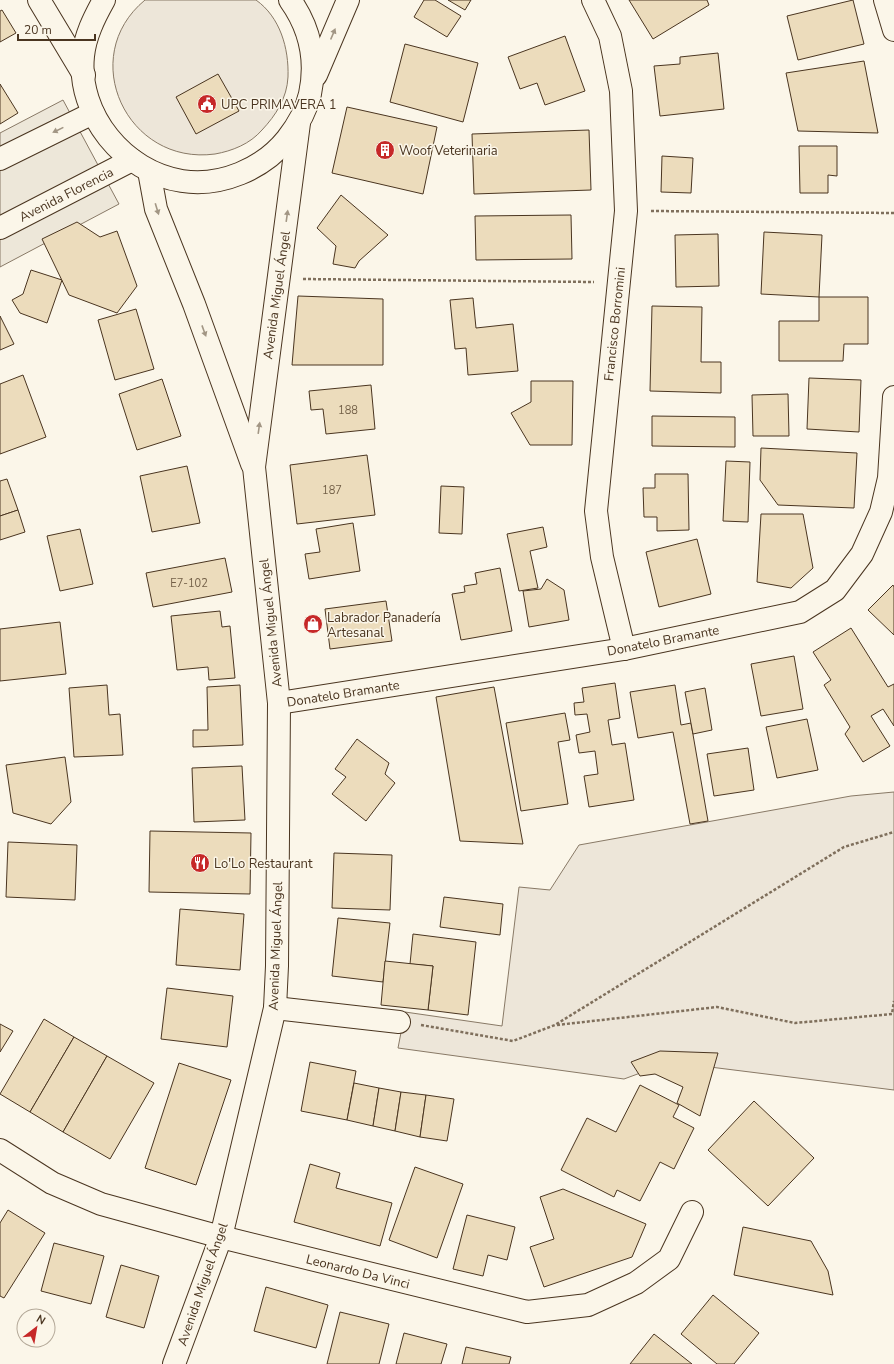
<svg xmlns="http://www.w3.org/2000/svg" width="894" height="1364" font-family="'Nunito Sans',sans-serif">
	<rect width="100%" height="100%" fill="#fbf6e9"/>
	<g fill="#ede6d9" stroke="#887966">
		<path d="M145,0h111c24,17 33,48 32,77 -1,21 -12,38 -26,53 -12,14 -30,21 -47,24 -88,12 -139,-97 -70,-154z"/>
		<polygon points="894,792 894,1090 670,1062 624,1079 398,1048 405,1012 502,1026 519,887 550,890 579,845 851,796"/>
	</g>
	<polygon fill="#ede7d9" stroke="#887966" points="63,100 119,204 0,267 0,133"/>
	<g fill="#ecdcbc" stroke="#4a3520">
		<polygon points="424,0 435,0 461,16 447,37 414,17"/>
		<polygon points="448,0 471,0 465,10"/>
		<polygon points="629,0 707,0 709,5 653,39"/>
		<polygon points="853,0 864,44 798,60 787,16"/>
		<polygon points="2,10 16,33 0,42 0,11"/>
		<polygon points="565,36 585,91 545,105 537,83 520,89 508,57"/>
		<polygon points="405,44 478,63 463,122 390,102"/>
		<polygon points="718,53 724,109 660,116 654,66 680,64 680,57"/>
		<polygon points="864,61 878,133 798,131 786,73"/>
		<polygon points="218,74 239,111 196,134 176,97"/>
		<polygon points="0,84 18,113 0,124"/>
		<polygon points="347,107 437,127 423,194 332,173"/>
		<polygon points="589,130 591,190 474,194 472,134"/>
		<polygon points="799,146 837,146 837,176 828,175 828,193 800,193"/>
		<polygon points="662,156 693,158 691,193 661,192"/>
		<polygon points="341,195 388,235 359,261 355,268 333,264 336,246 317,228"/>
		<polygon points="571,215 572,259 476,260 475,216"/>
		<polygon points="77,222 100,237 117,231 137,286 117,313 69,295 42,239"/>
		<polygon points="764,232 822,235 819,297 761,294"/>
		<polygon points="718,234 719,286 676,287 675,235"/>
		<polygon points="31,270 62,280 47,323 20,313 12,300 23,294"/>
		<polygon points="298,296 383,299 383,365 292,365"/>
		<polygon points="819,297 868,297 868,344 844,344 843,361 779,361 779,321 819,321"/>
		<polygon points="473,298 476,328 513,324 518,371 468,375 466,348 455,349 450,300"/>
		<polygon points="652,306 702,307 701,362 721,362 721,393 650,391"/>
		<polygon points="136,309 154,369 115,380 98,320"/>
		<polygon points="0,316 14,344 0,350"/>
		<polygon points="23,375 46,437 0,454 0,384"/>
		<polygon points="809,378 861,380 859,432 807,429"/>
		<polygon points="162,379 181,436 137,450 119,394"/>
		<polygon points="531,381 573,381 572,445 530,445 511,413 531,402"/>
		<polygon points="371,385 375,429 326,434 323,409 311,410 309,391"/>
		<polygon points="788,394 789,436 753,436 752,395"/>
		<polygon points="652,416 735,417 735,447 652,446"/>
		<polygon points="761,448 857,453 854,508 778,505 760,480"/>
		<polygon points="367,455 375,515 297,524 290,465"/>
		<polygon points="726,461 750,462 748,522 723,521"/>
		<polygon points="187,466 200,523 152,532 140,476"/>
		<polygon points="655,474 688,474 689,530 657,531 657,517 644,517 643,488 655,488"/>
		<polygon points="7,479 18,510 0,516 0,481"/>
		<polygon points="441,486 464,487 462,534 439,533"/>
		<polygon points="18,510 25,532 0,540 0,516"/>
		<polygon points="761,514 803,514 813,568 791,588 757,582"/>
		<polygon points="353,523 360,571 309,579 305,554 320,552 316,529"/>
		<polygon points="543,527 547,547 530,551 538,588 519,591 507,534"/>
		<polygon points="80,529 93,584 60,591 47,536"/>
		<polygon points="697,539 711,594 659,607 646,552"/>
		<polygon points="225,558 232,592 153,607 146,573"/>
		<polygon points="500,568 512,631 461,640 452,594 465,592 464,586 477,584 475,573"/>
		<polygon points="547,579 564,590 569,620 529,627 523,591 541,589"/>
		<polygon points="893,585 894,587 894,635 868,610"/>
		<polygon points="386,601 392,641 330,649 325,609"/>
		<polygon points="220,611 222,627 230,626 235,678 209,680 208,667 177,670 171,616"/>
		<polygon points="60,622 66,674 0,681 0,629"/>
		<polygon points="851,628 888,687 894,684 894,726 883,709 871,716 890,746 863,762 845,734 850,727 824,685 831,680 813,652"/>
		<polygon points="794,656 803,709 761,716 751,664"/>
		<polygon points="615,683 620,718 608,720 612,745 625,743 634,800 589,807 584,776 598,774 595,751 579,753 576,735 590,732 587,714 575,715 574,703 584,702 582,688"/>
		<polygon points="107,685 109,715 120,714 123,755 74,757 69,688"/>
		<polygon points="240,685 243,745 193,747 193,730 208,730 207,687"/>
		<polygon points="675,685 681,725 691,723 708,821 690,824 673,732 638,738 630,692"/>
		<polygon points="494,687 523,844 460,841 436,697"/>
		<polygon points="705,688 712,730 693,734 685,692"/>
		<polygon points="565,713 570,740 558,742 568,804 521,811 506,723"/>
		<polygon points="807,719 818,770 777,778 766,727"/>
		<polygon points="357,739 389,763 385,774 395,783 366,821 332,794 346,777 335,769"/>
		<polygon points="748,748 754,790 714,796 707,754"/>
		<polygon points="65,757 71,802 51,824 13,813 6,765"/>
		<polygon points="242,766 245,820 194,822 192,768"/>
		<polygon points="150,831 251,833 250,894 149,892"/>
		<polygon points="8,842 77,845 75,900 6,897"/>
		<polygon points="334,853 392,855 390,910 332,908"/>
		<polygon points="444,897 503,904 500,935 440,927"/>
		<polygon points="180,909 244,914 240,970 176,965"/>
		<polygon points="338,918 390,923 383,982 332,976"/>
		<polygon points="413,934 476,942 468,1015 428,1010 433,966 410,964"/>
		<polygon points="385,961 433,966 428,1010 381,1005"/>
		<polygon points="167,988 233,996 227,1047 161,1039"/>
		<polygon points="44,1019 74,1037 30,1112 0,1094"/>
		<polygon points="0,1024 13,1031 0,1052"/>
		<polygon points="74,1037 107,1056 63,1132 30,1112"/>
		<polygon points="660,1051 718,1053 700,1116 677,1103 683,1087 655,1074 640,1076 631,1062"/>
		<polygon points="107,1056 154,1083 110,1159 63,1132"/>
		<polygon points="310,1062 356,1071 347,1120 301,1111"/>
		<polygon points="179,1063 231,1080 196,1185 145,1168"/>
		<polygon points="354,1083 379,1088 373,1126 347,1120"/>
		<polygon points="640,1085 679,1105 673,1117 694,1128 674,1169 660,1162 640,1201 617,1190 614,1197 561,1170 587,1118 616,1132"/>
		<polygon points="379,1088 401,1092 395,1131 373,1126"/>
		<polygon points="401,1092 426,1095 420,1137 395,1131"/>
		<polygon points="426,1095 454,1099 447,1141 420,1137"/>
		<polygon points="754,1101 814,1158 768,1206 708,1150"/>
		<polygon points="310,1164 340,1173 336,1188 392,1203 380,1246 294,1222"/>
		<polygon points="415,1167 463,1184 437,1258 389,1240"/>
		<polygon points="563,1189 646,1224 632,1257 544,1287 530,1247 554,1239 540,1197"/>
		<polygon points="8,1210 45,1233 4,1298 0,1296 0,1223"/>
		<polygon points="467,1215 515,1227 507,1260 488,1255 483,1276 453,1269"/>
		<polygon points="743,1227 811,1241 828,1271 833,1295 734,1275"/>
		<polygon points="54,1243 104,1256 91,1304 41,1291"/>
		<polygon points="121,1265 159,1276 144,1328 106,1317"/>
		<polygon points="266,1287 328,1305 316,1348 254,1331"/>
		<polygon points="713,1295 759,1333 734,1364 717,1364 681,1334"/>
		<polygon points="340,1312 389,1324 379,1364 327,1364"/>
		<polygon points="404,1333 447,1344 441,1364 396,1364"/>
		<polygon points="654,1334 692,1364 630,1364"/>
		<polygon points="466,1347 511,1357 509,1364 462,1364"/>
	</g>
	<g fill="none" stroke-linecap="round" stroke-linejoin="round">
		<defs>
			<g id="minor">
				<polyline points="39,0 84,75"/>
				<path d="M104,0c-10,18 -19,36 -21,56 -6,59 41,116 99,125 39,6 81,-12 105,-42 11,-14 19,-27 23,-45 7,-33 0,-66 -20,-94"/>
				<polyline points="593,0 610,36 621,91 626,211 596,511 602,557 624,649"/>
				<polyline points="885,0 894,30"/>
				<polyline points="316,75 348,0"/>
				<polyline points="0,159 93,113"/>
				<polyline points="149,171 156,209 194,304 252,464"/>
				<polyline points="0,228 132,160"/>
				<polyline points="279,703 624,649 800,612 835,590 862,554 881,512 889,478 894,397"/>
				<polyline points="275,1008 399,1022"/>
				<polyline points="0,1150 52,1183 101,1204 221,1237 527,1312 588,1305 636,1283 669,1259 692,1212"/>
				<polyline points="174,1364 221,1237 275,1008 277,966 279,703 254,467 299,123"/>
			</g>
		</defs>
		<use href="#minor" stroke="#4a3520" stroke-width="24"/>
		<g stroke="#7f6f5c" stroke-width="2.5" stroke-dasharray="3 2" stroke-linecap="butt">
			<polyline points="651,211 894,213"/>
			<polyline points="303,279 594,282"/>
			<polyline points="421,1025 513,1041 555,1025 844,847 894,832"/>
			<polyline points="557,1025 717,1007 795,1023 892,1014 894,1001"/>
		</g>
		<use href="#minor" stroke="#fbf6e9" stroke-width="22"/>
	</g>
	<defs><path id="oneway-solid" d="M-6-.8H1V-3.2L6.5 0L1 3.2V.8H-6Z"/></defs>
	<g fill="#a29684">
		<use href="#oneway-solid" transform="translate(333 34) rotate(-67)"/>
		<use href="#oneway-solid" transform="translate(58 130) rotate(154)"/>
		<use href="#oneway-solid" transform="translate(157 209) rotate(73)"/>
		<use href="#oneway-solid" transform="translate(287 216) rotate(-82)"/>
		<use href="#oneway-solid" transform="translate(204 331) rotate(70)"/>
		<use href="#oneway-solid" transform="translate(259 428) rotate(-82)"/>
	</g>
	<defs>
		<symbol id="civic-disc" viewBox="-11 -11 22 22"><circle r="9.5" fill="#c62828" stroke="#fbf6e9"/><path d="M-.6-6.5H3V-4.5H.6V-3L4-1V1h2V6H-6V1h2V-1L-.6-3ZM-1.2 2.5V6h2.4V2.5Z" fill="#fff"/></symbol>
		<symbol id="building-disc" viewBox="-11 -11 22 22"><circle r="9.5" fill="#c62828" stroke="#fbf6e9"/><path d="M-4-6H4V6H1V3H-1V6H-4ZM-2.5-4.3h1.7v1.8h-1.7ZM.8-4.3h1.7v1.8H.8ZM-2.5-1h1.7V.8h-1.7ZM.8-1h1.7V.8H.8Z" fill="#fff"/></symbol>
		<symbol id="shop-disc" viewBox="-11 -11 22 22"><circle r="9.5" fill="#c62828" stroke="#fbf6e9"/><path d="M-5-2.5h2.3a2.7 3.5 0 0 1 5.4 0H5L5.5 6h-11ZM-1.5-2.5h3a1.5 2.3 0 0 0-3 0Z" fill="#fff"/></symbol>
		<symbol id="restaurant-disc" viewBox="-11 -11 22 22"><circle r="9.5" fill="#c62828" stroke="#fbf6e9"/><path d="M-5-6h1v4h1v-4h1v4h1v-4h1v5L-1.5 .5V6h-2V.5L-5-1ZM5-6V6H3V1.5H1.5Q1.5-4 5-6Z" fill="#fff"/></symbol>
	</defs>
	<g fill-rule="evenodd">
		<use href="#civic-disc" x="196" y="93" width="22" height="22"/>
		<use href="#building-disc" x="374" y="139" width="22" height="22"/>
		<use href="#shop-disc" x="302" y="613" width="22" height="22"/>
		<use href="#restaurant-disc" x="189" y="852" width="22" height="22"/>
	</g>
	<g text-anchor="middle" stroke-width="3" stroke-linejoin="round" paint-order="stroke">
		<g font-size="11" fill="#725f47">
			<text x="348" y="414">188</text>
			<text x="332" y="494">187</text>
			<text x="189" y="587">E7-102</text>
		</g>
		<g font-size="13" fill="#4a3520" stroke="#fbf6e9" text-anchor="start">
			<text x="221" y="109">UPC PRIMAVERA 1</text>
			<text x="399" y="155">Woof Veterinaria</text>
			<text x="327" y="622">Labrador Panadería<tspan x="327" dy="15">Artesanal</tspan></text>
			<text x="214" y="868">Lo'Lo Restaurant</text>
		</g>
		<g font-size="13" fill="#4a3520" stroke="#fbf6e9">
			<text transform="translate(66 194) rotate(-27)" y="5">Avenida Florencia</text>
			<text transform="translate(276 295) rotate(-82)" y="5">Avenida Miguel Ángel</text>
			<text transform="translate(614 324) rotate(-84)" y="5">Francisco Borromini</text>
			<text transform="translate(270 623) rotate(-96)" y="5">Avenida Miguel Ángel</text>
			<text transform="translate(663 640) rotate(-11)" y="5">Donatelo Bramante</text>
			<text transform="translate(343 693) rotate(-9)" y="5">Donatelo Bramante</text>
			<text transform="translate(275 946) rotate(-88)" y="5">Avenida Miguel Ángel</text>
			<text transform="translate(358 1271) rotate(14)" y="5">Leonardo Da Vinci</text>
			<text transform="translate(202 1284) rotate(-71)" y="5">Avenida Miguel Ángel</text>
		</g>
	</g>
	<g transform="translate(36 1328) rotate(31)"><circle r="19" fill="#fbf6e9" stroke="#b4a999"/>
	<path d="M0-3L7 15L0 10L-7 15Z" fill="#c62828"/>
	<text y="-6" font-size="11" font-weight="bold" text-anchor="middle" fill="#4a3520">N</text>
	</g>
	<path d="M18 34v6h77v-6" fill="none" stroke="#4a3520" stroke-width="2"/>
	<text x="24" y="34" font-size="12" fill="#4a3520" stroke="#fbf6e9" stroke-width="3" paint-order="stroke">20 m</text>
</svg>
